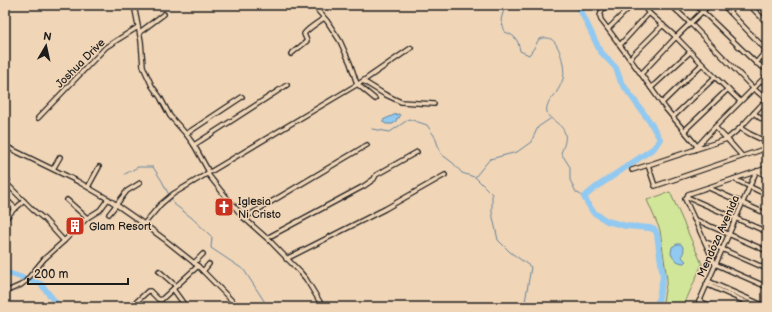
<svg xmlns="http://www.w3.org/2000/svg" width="772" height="312" font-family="'Balsamiq Sans',sans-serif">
	<rect width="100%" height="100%" fill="#f0d5b7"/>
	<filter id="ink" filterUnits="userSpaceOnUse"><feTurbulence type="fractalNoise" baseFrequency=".025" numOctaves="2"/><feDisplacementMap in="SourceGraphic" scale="8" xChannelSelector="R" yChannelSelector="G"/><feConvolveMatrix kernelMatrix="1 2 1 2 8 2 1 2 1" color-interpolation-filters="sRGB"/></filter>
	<g filter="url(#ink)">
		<polygon fill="#d2e69a" stroke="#77815b" points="670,192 702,264 683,307 662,307 667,279 660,230 647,200"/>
		<g fill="#92c9f1" stroke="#63849c">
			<polygon points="399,114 400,116 399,118 397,118 396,121 393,124 386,124 383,122 383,120 394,115"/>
			<path d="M677,244h4l3,5c0,5 -5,7 2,12l-2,2c-5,0 -12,-4 -13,-10 0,0 1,-6 1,-6z"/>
		</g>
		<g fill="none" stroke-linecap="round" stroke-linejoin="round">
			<g stroke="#63849c" stroke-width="1">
				<path d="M505,5l-4,15 4,12c11,4 13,8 15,19l9,4 5,-7 5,-9c4,-1 8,-2 12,0 9,5 15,31 12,40 -2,5 -4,10 -7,14 -4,6 -11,11 -9,19 1,6 6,7 10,11 12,9 9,18 4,30l9,14v13l6,12 8,5"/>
				<polyline points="372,129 390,132 409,119 427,125 435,137 441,154 453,163 462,173 474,177"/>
				<polyline points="125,174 138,167 153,167 162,181 169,195"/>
				<polyline points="171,198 174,204 192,218 212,237 211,248 244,270 268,307"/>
				<polyline points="522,307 525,302 531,267 510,252 498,240 492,213 492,194 475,177 490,159 517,152 531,142 538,127 550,119"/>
			</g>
			<g stroke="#92c9f1" stroke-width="6">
				<polyline points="578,5 600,51 616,68 621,82 650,122 660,139 654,148 595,188 584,197 593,212 607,221 626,226 650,228 655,230 657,234 663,277 657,307"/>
				<polyline points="5,272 41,284 59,307"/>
			</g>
			<defs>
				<g id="minor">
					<polyline points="134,5 141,41 143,66 145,71 152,86 160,97 170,116 186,134 194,145 209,172"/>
					<polyline points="313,5 327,21 340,41 350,63 357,84 375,99"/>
					<polyline points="607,5 602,10 600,16 601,20 608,29"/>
					<polyline points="632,5 608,29 641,74 676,37 709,5"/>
					<polyline points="642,5 649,13 676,37 715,77"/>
					<polyline points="671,5 691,24 753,88 767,100"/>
					<polyline points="696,5 756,63 767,70"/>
					<polyline points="723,5 767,51"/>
					<polyline points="749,5 767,23"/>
					<polyline points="140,32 164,14"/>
					<polyline points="620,45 649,13"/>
					<path d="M291,54l16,-13 -3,-7c4,-6 14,-11 20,-16"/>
					<polyline points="630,58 663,25"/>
					<polyline points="756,63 767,50"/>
					<polyline points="641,74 666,109 697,146"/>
					<polyline points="363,81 411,48"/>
					<polyline points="651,88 690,52"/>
					<polyline points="662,103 702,64"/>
					<polyline points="754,113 760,118 767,121"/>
					<polyline points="673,117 715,77 740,101"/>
					<polyline points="38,118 106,47 138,27"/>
					<polyline points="715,127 727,139 742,156"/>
					<polyline points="740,128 750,134 767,142"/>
					<polyline points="684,131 728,89"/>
					<polyline points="186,134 242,97"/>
					<polyline points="194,145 287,85"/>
					<polyline points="5,146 77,181 108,199 144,224 164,239 198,266 238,307"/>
					<polyline points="694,150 715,127 767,75"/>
					<polyline points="648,165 655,186 767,148"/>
					<polyline points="53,169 60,157"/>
					<polyline points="632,170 648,165 727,139 740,128 767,99"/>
					<polyline points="757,171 767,176"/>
					<polyline points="207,173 222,192 244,218 270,241 301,273 306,279 323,307"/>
					<polyline points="5,177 8,180 5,184"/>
					<polyline points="734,179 767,195"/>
					<polyline points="6,183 33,210 44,219 64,241"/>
					<polyline points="88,187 99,167"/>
					<polyline points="709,188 767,214"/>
					<polyline points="687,197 685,199 715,264 767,287"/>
					<polyline points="687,197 767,232"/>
					<polyline points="687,197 688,194 767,168"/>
					<polyline points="67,200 87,218"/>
					<polyline points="10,203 14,207 16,208 24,201"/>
					<polyline points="109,214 127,191 140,183"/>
					<polyline points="244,218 367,145"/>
					<polyline points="5,219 15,208"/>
					<polyline points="694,219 767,251"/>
					<polyline points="144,224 161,204 173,194 363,81 384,94 401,102 434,104"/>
					<polyline points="267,238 364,186 374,179 376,175 417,152"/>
					<polyline points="706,242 767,269"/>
					<polyline points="286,259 385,209 445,175"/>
					<polyline points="194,263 203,254"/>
					<polyline points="159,271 176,286"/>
					<polyline points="203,271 209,264"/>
					<polyline points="708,281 767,307"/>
					<polyline points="706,284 757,307"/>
					<polyline points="173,289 186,307"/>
					<polyline points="5,292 21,285 26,281 44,259 64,241 87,218 100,210 108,199"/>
					<polyline points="699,301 714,307"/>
					<polyline points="131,307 148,291 150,291 158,299 161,300 198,266"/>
					<polyline points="697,307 756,172"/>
				</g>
			</defs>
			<use href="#minor" stroke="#1c1c1c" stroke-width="6"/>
			<use href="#minor" stroke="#f0d5b7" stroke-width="3.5"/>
		</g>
	</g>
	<defs>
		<symbol id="church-square" viewBox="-11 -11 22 22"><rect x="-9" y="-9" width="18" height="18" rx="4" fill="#c8321e" stroke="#f0d5b7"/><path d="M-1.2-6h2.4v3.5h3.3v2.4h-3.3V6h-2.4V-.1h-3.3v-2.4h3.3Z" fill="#fff"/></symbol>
		<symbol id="building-square" viewBox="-11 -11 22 22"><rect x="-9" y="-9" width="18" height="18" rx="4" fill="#c8321e" stroke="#f0d5b7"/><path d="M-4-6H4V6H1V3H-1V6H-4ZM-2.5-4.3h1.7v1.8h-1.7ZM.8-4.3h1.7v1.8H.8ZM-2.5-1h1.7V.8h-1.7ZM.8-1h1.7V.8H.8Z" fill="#fff"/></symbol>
	</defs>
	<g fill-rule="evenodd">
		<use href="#church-square" x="213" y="196" width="22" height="22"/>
		<use href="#building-square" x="64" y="215" width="22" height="22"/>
	</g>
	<g text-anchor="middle" stroke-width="3" stroke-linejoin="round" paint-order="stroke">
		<g font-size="11" fill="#1c1c1c" stroke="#f0d5b7">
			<text transform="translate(80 63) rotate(-45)" y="4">Joshua Drive</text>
			<text transform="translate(718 236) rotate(-66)" y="4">Mendoza Avenida</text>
		</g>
		<g font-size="11" fill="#1c1c1c" stroke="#f0d5b7" text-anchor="start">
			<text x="238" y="205">Iglesia<tspan x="238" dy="13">Ni Cristo</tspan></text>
			<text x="89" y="230">Glam Resort</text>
		</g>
	</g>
	<rect width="772" height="312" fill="none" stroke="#f0d5b7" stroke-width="20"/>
	<rect x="10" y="10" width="752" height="292" fill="none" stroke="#1c1c1c" stroke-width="1.5" filter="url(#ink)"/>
	<g transform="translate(46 46) rotate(9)" stroke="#f0d5b7" stroke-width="3" paint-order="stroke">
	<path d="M0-3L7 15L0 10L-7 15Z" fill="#1c1c1c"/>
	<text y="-6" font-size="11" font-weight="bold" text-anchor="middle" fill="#1c1c1c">N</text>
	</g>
	<path d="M28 278v6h100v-6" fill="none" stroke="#1c1c1c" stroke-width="2"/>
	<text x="34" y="278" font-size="12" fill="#1c1c1c" stroke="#f0d5b7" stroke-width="3" paint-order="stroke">200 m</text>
</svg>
